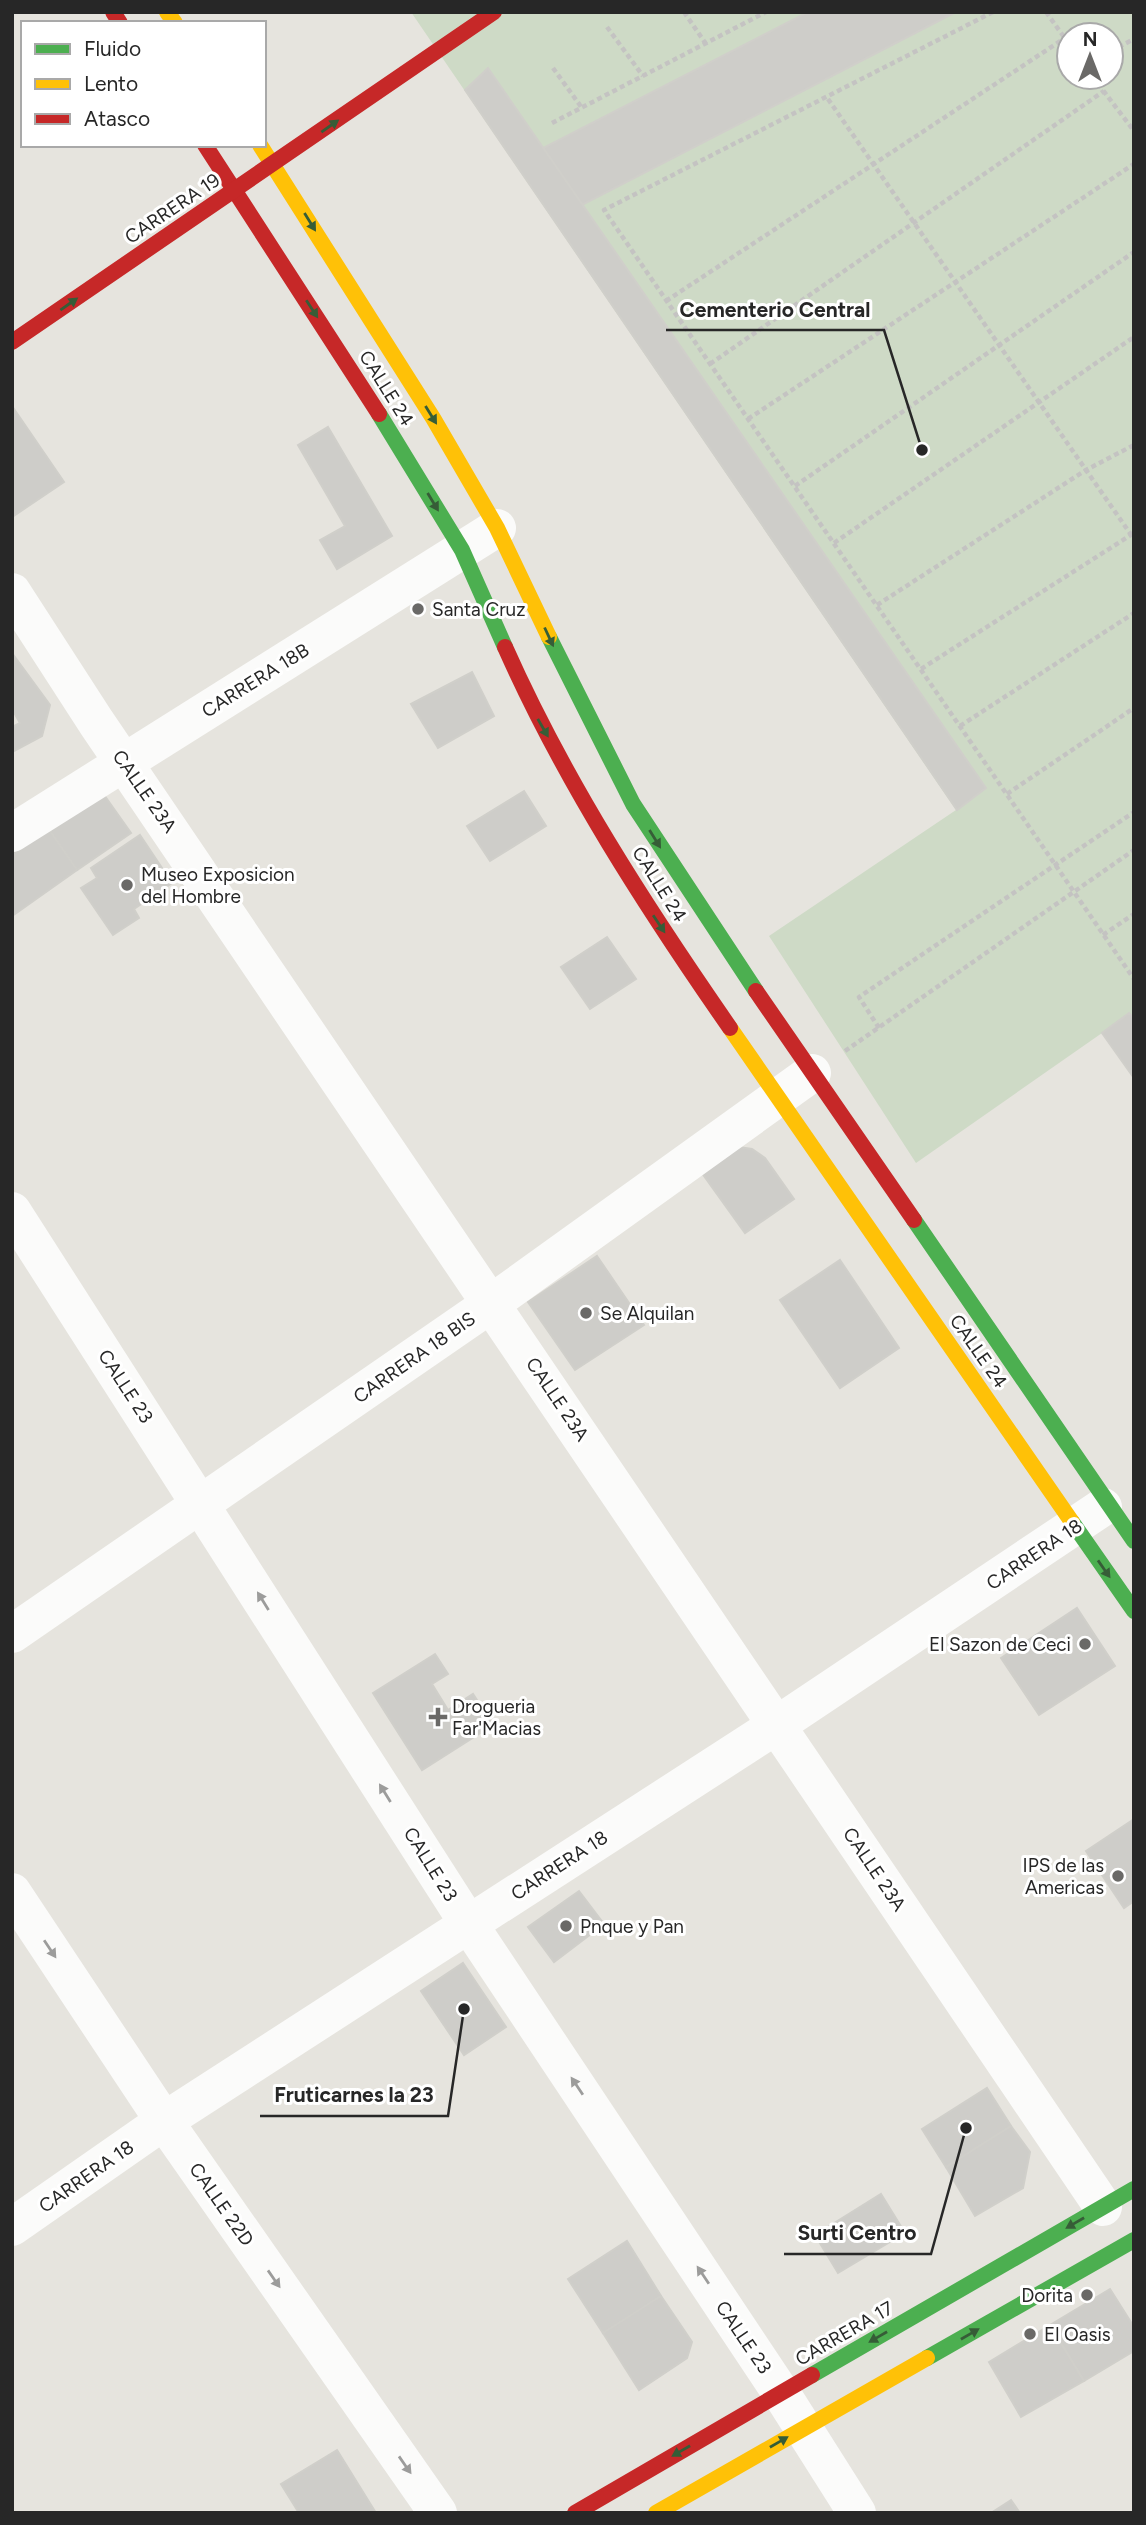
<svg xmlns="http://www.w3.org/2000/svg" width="1146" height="2525" font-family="Figtree,sans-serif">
	<rect width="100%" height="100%" fill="#e6e4de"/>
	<path fill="#cedac6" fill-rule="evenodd" d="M411,12h723v1066l-32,-45 -186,130 -147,-227 187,-126zM1069,35h42v42h-42z"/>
	<g fill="#cecdc9" stroke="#d0cfca" stroke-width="2">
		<polygon points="808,12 956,12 582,205 543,148"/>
		<polygon points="488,68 986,788 957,810 465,90"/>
		<polygon points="12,406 64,482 12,517"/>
		<polygon points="328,427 392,536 337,569 320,540 345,526 298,445"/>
		<polygon points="12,653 50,705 42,736 12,752 12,727 20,723 12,709"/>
		<polygon points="472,672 494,716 438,748 411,704"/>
		<polygon points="524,791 546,826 490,861 467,826"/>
		<polygon points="102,792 131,833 77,870 41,818"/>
		<polygon points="41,818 77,870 12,916 12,838"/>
		<polygon points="140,835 172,883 134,909 139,918 113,935 81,888 97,878 91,868"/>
		<polygon points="607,937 636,979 590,1009 561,967"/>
		<polygon points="1129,1013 1134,1019 1134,1078 1102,1033"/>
		<polygon points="732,1146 752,1149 765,1158 794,1199 745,1233 699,1169"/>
		<polygon points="597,1256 644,1325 575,1370 528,1302"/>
		<polygon points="840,1260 899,1348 840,1388 780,1300"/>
		<polygon points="1077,1608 1115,1666 1039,1715 1001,1658"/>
		<polygon points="435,1654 448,1674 432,1684 448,1710 473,1694 493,1725 422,1770 373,1693"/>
		<polygon points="1134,1819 1134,1901 1124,1908 1086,1851"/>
		<polygon points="579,1891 604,1924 554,1962 528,1927"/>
		<polygon points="463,1963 506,2027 464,2055 421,1991"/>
		<polygon points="987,2088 1011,2126 946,2167 922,2129"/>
		<polygon points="1011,2126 1030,2152 1023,2188 975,2216 946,2167"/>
		<polygon points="881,2194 905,2233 838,2273 815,2235"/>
		<polygon points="627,2241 661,2296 603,2333 568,2279"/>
		<polygon points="1110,2289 1134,2327 1134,2351 1084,2381 1050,2325"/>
		<polygon points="661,2296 692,2342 687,2358 639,2390 603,2333"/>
		<polygon points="1050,2325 1084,2381 1021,2417 989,2362"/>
		<polygon points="337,2450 376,2513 299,2513 281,2484"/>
		<polygon points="1011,2500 1020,2513 991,2513"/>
	</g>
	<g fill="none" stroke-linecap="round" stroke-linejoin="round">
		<g stroke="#c4c3c2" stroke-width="4.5" stroke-dasharray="5 3.5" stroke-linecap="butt">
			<polyline points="684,12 706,44"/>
			<polyline points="993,12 604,210 1134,979"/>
			<polyline points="1046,12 1069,44"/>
			<polyline points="607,27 643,76"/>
			<polyline points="1111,51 1134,39"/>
			<polyline points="553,68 582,108"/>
			<polyline points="1093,77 1134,131"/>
			<polyline points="828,99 1134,539"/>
			<polyline points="552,123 766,12"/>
			<polyline points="666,301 1065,38"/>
			<polyline points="710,364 1104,91"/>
			<polyline points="748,419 1134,164"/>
			<polyline points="795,486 1134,252"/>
			<polyline points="834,543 1134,337"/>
			<polyline points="877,605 1086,470 1134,445"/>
			<polyline points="921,669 1134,533"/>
			<polyline points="960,726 1134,613"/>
			<polyline points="1007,794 1134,708"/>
			<polyline points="1103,935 1134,914"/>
			<polyline points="879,1028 859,997 1134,812"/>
			<polyline points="845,1051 1134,850"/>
		</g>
		<g stroke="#fbfbfa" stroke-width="38">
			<polyline points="12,592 96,722 1103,2207"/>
			<polyline points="12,833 497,528"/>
			<polyline points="12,1211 468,1923 781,2393 857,2513"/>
			<polyline points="12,1634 492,1303 812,1073"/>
			<polyline points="12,1892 164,2121 438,2513"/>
			<polyline points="12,2227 164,2121 777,1725 1103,1507"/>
		</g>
		<g stroke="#4caf50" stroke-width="16">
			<polyline points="379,414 462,550 505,647"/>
			<polyline points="549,637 633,804 756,991"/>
			<polyline points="914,1220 1134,1541"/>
			<polyline points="1072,1522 1134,1611"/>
			<polyline points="927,2358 1134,2240"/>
			<polyline points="812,2375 1134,2189"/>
		</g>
		<g stroke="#ffc107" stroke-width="16">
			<polyline points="167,12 175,23"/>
			<polyline points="260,145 433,418 497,528 549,637"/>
			<polyline points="730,1028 1072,1522"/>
			<polyline points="656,2513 927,2358"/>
		</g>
		<g stroke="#c62828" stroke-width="16">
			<polyline points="113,12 120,23"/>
			<polyline points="205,145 379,414"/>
			<polyline points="12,342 494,12"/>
			<path d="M505,647c60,135 141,260 225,381"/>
			<polyline points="756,991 914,1220"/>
			<polyline points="575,2513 812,2375"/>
		</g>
	</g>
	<defs><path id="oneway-solid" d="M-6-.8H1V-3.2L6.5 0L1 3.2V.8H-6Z" transform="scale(1.75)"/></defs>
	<g fill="#365d37">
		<use href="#oneway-solid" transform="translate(330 126) rotate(-35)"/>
		<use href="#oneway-solid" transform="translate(310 222) rotate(58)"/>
		<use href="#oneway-solid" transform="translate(69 304) rotate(-35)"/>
		<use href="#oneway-solid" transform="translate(312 309) rotate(57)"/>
		<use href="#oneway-solid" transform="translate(431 415) rotate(58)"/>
		<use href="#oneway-solid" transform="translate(433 502) rotate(59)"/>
		<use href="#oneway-solid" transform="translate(549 637) rotate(65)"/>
		<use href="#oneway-solid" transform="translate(543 728) rotate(60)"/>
		<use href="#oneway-solid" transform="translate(655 839) rotate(58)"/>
		<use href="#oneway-solid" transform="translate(659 924) rotate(56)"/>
		<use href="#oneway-solid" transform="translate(1104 1569) rotate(55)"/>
		<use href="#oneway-solid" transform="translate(1075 2223) rotate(150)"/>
		<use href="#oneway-solid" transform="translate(970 2334) rotate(-30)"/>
		<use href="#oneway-solid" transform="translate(878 2337) rotate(150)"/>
		<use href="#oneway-solid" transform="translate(779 2442) rotate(-30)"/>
		<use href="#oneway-solid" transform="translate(681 2451) rotate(150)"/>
	</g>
	<g fill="#9c9c9b">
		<use href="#oneway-solid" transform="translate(263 1601) rotate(-122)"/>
		<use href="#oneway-solid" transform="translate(385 1793) rotate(-122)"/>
		<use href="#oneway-solid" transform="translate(50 1949) rotate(56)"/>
		<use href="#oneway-solid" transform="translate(577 2086) rotate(-124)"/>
		<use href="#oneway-solid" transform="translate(703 2275) rotate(-124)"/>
		<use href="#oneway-solid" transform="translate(274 2279) rotate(55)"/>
		<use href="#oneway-solid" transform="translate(405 2465) rotate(55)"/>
	</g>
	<g fill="#6a6967" stroke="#fff" stroke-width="2.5">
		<circle cx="418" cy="609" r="7"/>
		<circle cx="127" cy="885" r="7"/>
		<circle cx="586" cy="1313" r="7"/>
		<circle cx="1085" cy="1644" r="7"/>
		<path d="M434.5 1706.5h7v7h7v7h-7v7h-7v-7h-7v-7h7z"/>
		<circle cx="1118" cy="1876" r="7"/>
		<circle cx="566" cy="1926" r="7"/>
		<circle cx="1087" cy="2295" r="7"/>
		<circle cx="1030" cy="2334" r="7"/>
	</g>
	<g text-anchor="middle" stroke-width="6" stroke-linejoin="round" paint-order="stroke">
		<g font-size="19" fill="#272727" stroke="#fff">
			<text transform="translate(172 208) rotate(-34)" y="7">CARRERA 19</text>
			<text transform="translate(387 388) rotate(58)" y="7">CALLE 24</text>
			<text transform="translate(255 680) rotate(-32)" y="7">CARRERA 18B</text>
			<text transform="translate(145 791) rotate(55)" y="7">CALLE 23A</text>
			<text transform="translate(660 884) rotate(58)" y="7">CALLE 24</text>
			<text transform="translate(979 1351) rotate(55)" y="7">CALLE 24</text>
			<text transform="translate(414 1357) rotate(-35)" y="7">CARRERA 18 BIS</text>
			<text transform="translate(126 1386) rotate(57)" y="7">CALLE 23</text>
			<text transform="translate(558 1399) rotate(56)" y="7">CALLE 23A</text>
			<text transform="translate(1034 1554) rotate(-34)" y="7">CARRERA 18</text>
			<text transform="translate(431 1864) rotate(58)" y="7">CALLE 23</text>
			<text transform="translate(559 1865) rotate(-33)" y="7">CARRERA 18</text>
			<text transform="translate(875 1869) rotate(56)" y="7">CALLE 23A</text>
			<text transform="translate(86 2176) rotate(-35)" y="7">CARRERA 18</text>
			<text transform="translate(222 2204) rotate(55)" y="7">CALLE 22D</text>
			<text transform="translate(844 2333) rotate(-30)" y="7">CARRERA 17</text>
			<text transform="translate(744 2337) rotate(56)" y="7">CALLE 23</text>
		</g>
		<g font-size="19" fill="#272727" stroke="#fff" text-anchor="start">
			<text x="432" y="616">Santa Cruz</text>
			<text x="141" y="881">Museo Exposicion<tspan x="141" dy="22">del Hombre</tspan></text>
			<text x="600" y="1320">Se Alquilan</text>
			<text x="1071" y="1651" text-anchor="end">El Sazon de Ceci</text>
			<text x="452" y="1713">Drogueria<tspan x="452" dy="22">Far'Macias</tspan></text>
			<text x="1104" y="1872" text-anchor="end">IPS de las<tspan x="1104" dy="22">Americas</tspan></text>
			<text x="580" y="1933">Pnque y Pan</text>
			<text x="1073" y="2302" text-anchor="end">Dorita</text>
			<text x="1044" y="2341">El Oasis</text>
		</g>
	</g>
	<path fill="none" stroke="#272727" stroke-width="2.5" d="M922 450L884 330H666M464 2009L448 2116H260M966 2128L931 2254H784"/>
	<g fill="#272727" stroke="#fff" stroke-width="2.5">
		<circle cx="922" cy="450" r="7"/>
		<circle cx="464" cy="2009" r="7"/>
		<circle cx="966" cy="2128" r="7"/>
	</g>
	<g font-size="21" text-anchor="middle" font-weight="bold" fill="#272727" stroke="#fff" stroke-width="6" stroke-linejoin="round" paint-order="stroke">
		<text x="775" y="317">Cementerio Central</text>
		<text x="354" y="2102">Fruticarnes la 23</text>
		<text x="857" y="2240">Surti Centro</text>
	</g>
	<rect width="1146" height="2525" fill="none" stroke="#272727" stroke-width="28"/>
	<rect x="21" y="21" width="245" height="126" fill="#ffffff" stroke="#a9a9a9" stroke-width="2"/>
	<rect x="35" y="44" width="35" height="10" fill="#4caf50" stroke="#a9a9a9" stroke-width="2"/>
	<text x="84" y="56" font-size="21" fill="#272727">Fluido</text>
	<rect x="35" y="79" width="35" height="10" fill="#ffc107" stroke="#a9a9a9" stroke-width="2"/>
	<text x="84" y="91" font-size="21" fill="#272727">Lento</text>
	<rect x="35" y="114" width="35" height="10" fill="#c62828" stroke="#a9a9a9" stroke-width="2"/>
	<text x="84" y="126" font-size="21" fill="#272727">Atasco</text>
	<g transform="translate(1090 56)"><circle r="33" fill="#ffffff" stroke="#a9a9a9" stroke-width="2"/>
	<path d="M0-5L12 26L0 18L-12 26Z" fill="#6a6967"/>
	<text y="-10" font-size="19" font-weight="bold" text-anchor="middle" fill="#272727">N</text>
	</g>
</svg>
